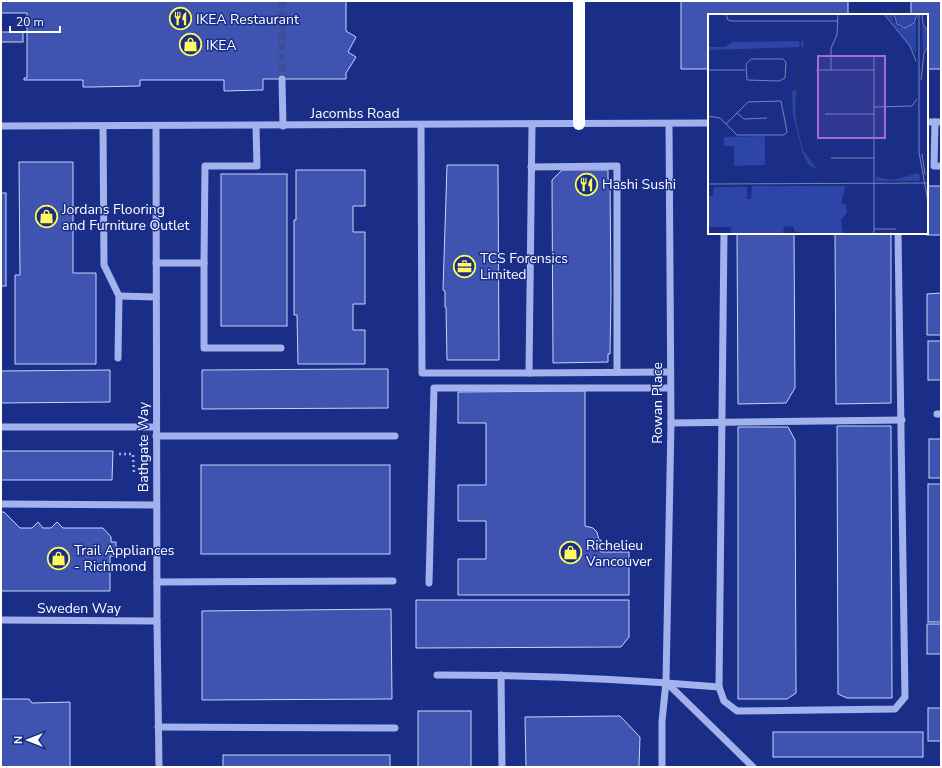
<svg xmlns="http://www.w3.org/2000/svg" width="942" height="768" font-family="'Nunito Sans',sans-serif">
	<rect width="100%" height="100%" fill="#1a2e88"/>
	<g fill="#3e54b0" stroke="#c8d2f9">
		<polygon points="1,1 346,1 346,31 356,37 348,52 356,57 346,73 346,79 263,79 263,90 224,91 224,80 140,80 140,86 92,87 83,87 83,80 24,80 24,78 27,78 27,13 1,13"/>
		<polygon points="681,1 848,1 848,15 709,15 709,69 681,69"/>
		<polygon points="911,1 941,1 941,69 927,69 927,15 911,15"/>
		<rect x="1" y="32" width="22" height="10"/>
		<polygon points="19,162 73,162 73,273 96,273 96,364 15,364 15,275 20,275"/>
		<polygon points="447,165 498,165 499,360 447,360 446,307 445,307 445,291 443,290"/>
		<polygon points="296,170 365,170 365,206 353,206 353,232 365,232 365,304 353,304 353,330 365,330 365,364 298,364 297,315 294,315 294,220 296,220"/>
		<polygon points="562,170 608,170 608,179 610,179 611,293 610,354 608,354 608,362 553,363 552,180"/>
		<rect x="221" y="174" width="66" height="152"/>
		<rect x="927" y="186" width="14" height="49"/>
		<rect x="1" y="193" width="5" height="93"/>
		<polygon points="737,233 794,233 795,388 786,403 738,404"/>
		<polygon points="835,233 891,233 891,403 836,404"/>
		<polygon points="941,293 941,335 927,335 927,294"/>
		<rect x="928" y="341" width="13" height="39"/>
		<polygon points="365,369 388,369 388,408 202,409 202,370"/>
		<polygon points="110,370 110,402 1,403 1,371"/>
		<polygon points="585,391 585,526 593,528 597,532 599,540 601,540 601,552 629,552 629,595 458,595 458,559 486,559 486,521 458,521 458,485 486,485 486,423 458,423 458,392"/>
		<polygon points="837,426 891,426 892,698 847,698 838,694"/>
		<polygon points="738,427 788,427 795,440 796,693 787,699 738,699"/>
		<rect x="929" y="439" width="12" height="39"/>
		<polygon points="1,451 113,451 112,480 1,480"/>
		<rect x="201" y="465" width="189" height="89"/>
		<rect x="928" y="484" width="13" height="138"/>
		<polygon points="1,512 4,512 20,528 32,528 38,522 43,528 51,528 57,522 63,528 103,528 111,537 111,542 116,542 116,556 110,556 110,591 1,591"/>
		<polygon points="416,600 629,600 629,637 621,647 416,648"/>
		<polygon points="391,609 392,699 202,700 202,611"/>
		<rect x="927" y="624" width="14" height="30"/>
		<polygon points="1,699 29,699 32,703 70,702 70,767 1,767"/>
		<rect x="928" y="708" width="13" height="33"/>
		<rect x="418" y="711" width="53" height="56"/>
		<polygon points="620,716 640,737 639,767 526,767 525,717"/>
		<rect x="773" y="732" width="150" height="25"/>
		<rect x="223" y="755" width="167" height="12"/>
	</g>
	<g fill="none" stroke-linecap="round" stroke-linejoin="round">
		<polyline stroke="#3c4d9a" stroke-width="7" stroke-dasharray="7 3.5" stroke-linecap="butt" points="282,1 282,79"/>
		<polyline stroke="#a3b2ed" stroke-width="2.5" stroke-dasharray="2 3" stroke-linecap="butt" points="119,454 133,454 134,474"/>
		<g stroke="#a3b2ed" stroke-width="7">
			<polyline points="282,79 283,126"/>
			<polyline points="927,122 941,122"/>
			<polyline points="935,122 934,166 941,166"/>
			<polyline points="532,125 529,373 670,372"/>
			<polyline points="1,126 709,123"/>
			<polyline points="103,126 104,265 119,296 118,358"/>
			<polyline points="156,126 157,621 159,767"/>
			<polyline points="421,126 422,373 529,373"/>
			<polyline points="531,167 617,166 617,372"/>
			<polyline points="724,233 719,687 724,701 737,711 895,709 905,697 898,233"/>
			<polyline points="156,263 204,263 204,348 281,348"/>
			<polyline points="204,263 205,166 257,166 256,126"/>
			<polyline points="119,296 156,297"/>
			<polyline points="937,414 941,414"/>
			<polyline points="671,423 902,420"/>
			<polyline points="1,427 156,427"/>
			<polyline points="156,436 395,436"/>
			<polyline points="1,504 156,505"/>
			<polyline points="157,582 393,581"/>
			<polyline points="429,583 434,388 670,388"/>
			<polyline points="1,620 157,621"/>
			<path d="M437,675c94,0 189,4 282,12"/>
			<polyline points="501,675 502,767"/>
			<polyline points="666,682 753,767"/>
			<polyline points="158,727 395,728"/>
			<polyline points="662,767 662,721 666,682 671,423 669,124"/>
		</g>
		<polyline stroke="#fff" stroke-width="12" points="579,1 579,124"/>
	</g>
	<defs>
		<symbol id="restaurant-ring" viewBox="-11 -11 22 22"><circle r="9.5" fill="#1a2e88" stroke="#fff95f" stroke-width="1.5"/><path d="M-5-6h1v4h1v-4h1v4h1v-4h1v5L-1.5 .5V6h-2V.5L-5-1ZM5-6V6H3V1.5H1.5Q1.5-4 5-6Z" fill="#fff95f"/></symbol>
		<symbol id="shop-ring" viewBox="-11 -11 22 22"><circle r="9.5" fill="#1a2e88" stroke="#fff95f" stroke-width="1.5"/><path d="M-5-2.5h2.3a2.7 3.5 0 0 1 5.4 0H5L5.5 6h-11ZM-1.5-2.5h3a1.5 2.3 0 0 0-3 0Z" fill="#fff95f"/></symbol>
		<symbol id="office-ring" viewBox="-11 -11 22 22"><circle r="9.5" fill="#1a2e88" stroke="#fff95f" stroke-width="1.5"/><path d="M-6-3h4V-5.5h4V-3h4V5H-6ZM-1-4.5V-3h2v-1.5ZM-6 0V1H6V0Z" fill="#fff95f"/></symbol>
	</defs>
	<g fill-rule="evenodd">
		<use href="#restaurant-ring" x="168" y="6" width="25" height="25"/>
		<use href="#shop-ring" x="178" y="32" width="25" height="25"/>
		<use href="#restaurant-ring" x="574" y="172" width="25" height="25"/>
		<use href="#shop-ring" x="34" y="204" width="25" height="25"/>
		<use href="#office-ring" x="452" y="254" width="25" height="25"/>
		<use href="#shop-ring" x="558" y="540" width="25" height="25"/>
		<use href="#shop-ring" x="46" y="546" width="25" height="25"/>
	</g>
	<g text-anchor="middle" stroke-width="3" stroke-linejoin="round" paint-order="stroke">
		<g font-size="14" fill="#fff" stroke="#1a2e88" text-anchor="start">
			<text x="196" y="24">IKEA Restaurant</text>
			<text x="206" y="50">IKEA</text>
			<text x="602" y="189">Hashi Sushi</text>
			<text x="62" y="214">Jordans Flooring<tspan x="62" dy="16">and Furniture Outlet</tspan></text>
			<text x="480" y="263">TCS Forensics<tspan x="480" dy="16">Limited</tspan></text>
			<text x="586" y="550">Richelieu<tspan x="586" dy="16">Vancouver</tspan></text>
			<text x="74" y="555">Trail Appliances<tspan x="74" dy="16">- Richmond</tspan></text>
		</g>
		<g font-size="14" fill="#fff" stroke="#1a2e88">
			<text x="355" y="118">Jacombs Road</text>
			<text transform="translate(657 403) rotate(-90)" y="5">Rowan Place</text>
			<text transform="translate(143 447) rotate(-90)" y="5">Bathgate Way</text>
			<text x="79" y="613">Sweden Way</text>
		</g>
	</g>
	<g transform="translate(708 14)">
		<rect width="220" height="220" fill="#1a2e88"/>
		<path d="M178,0h7v7l7,7 16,-6v32zM186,0h22l-1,6 -6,6 -10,-1zM214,11l6,8v10l-5,9zM96,27l-1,6 -95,3v-3h17l8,-5zM88,76l1,34 7,26 14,20 -10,-6 -6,-13 -9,-36 -1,-23zM57,122v29l-31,1v-20h-10v-9zM211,159l1,8h-44v-4l16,3zM44,172h93l-4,19 2,-2 3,3 1,7 -6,7 2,14h-37l-12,-3v-4l-10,-1 -1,8h-52v-7h-23v-31h5l1,-9h33v12h4z" fill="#2d45a6"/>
		<path fill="none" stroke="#213074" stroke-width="2" d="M94,9l-6,84 1,15 7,28 23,31"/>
		<path fill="none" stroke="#7682b8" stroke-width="1" d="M18,0l2,6 4,1h106M176,0l26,32 6,15M186,0l3,10 8,4 9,-5 3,-8M211,0v138l9,50M214,0l1,10 5,8M166,41v179M43,45h32l3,3 -1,16 -6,3 -32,-1 -1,-16zM0,56h37M108,56h58M123,56v-22l6,-13 1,-21M213,66l3,-27 4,-8M166,93l38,-1 5,-7M29,99l7,6 23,-1M117,100h49M0,102l12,2 17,17h47l3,-3 -6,-31 -33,1 -22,22M214,140l3,21M123,144h43M0,170l220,-1M166,215h22"/>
		<path fill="#a36bd2" fill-opacity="0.15" stroke="#a36bd2" stroke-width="2" d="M110,42h67v82h-67z"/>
		<rect width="220" height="220" fill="none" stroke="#fff" stroke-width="2"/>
	</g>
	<rect width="942" height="768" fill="none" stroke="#ffffff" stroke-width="4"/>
	<g transform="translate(28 740) rotate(270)" stroke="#1a2e88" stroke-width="3" paint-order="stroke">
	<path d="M0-3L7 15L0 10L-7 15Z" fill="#ffffff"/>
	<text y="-6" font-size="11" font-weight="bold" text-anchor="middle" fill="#ffffff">N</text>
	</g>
	<path d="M10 26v6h50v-6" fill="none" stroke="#ffffff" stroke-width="2"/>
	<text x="16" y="26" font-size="12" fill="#ffffff" stroke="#1a2e88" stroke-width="3" paint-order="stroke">20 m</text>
</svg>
